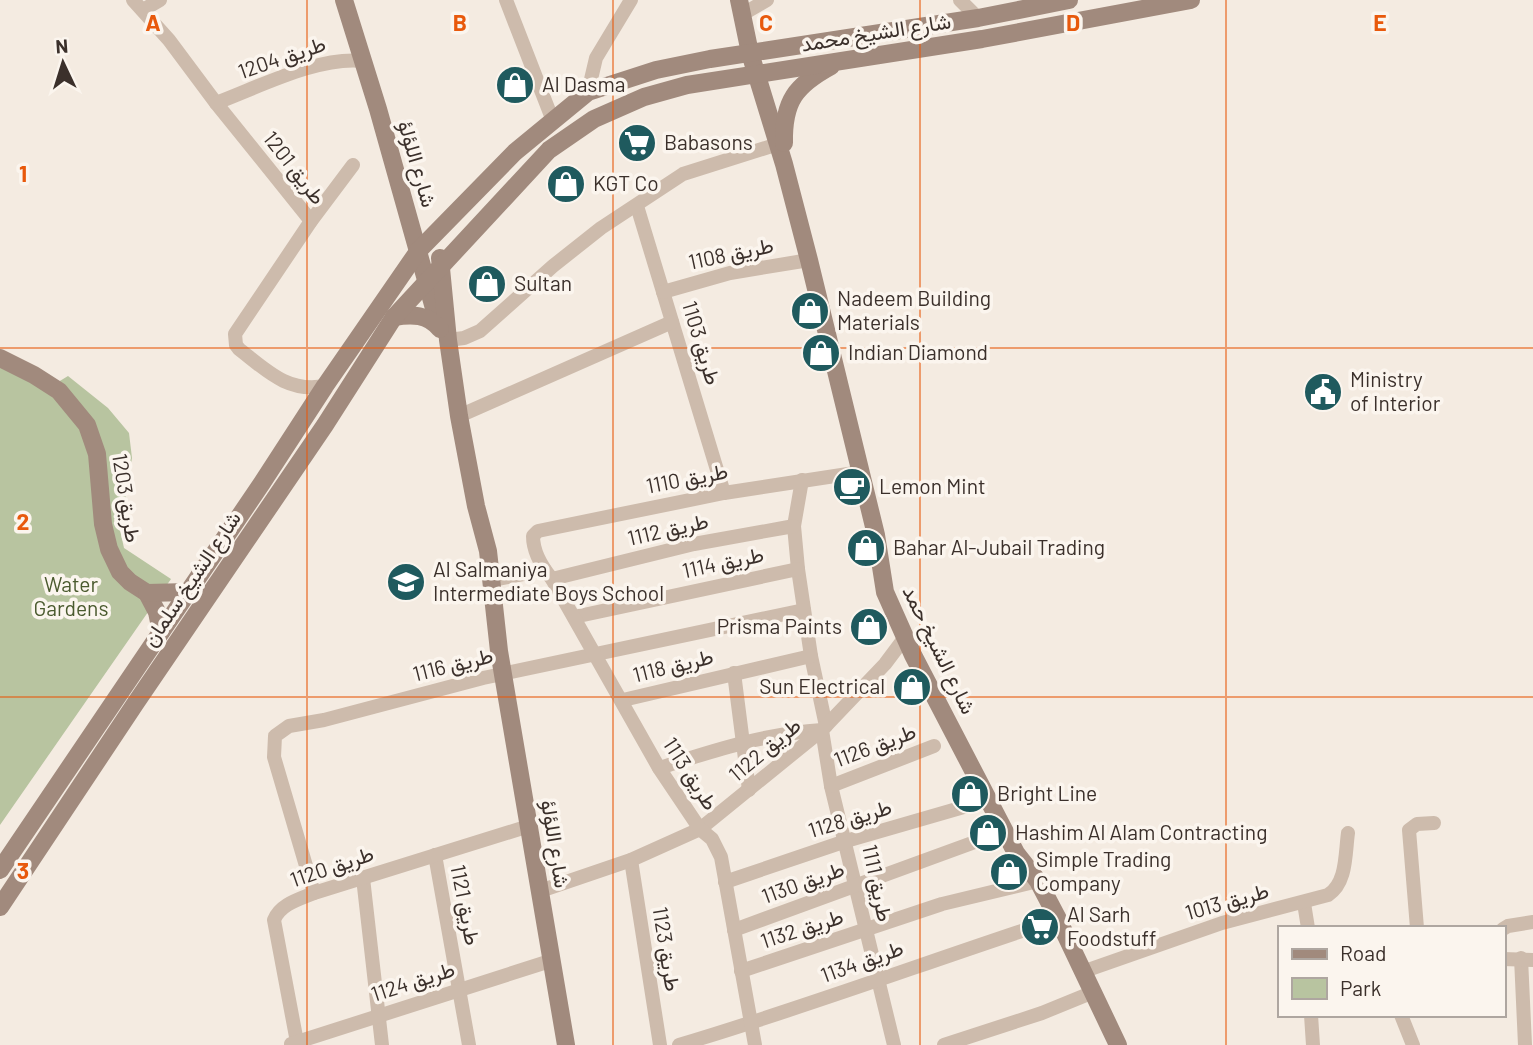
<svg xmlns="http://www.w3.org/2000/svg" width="1533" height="1045" font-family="Barlow,Vazirmatn,sans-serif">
	<rect width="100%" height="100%" fill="#f4ebe1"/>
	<polygon fill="#b8c4a0" points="0,350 50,387 68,376 108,408 129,433 132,458 120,530 124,548 171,579 0,825"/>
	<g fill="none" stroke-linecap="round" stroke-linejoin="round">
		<g stroke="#cdbbac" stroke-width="14">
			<polyline points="133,0 169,40 216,103 311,221"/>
			<polyline points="506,0 553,121"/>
			<polyline points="960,0 978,18"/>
			<polyline points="143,10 160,0"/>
			<polyline points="743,14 767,0"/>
			<polyline points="588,92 596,58 631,0"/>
			<path d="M216,103c43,-16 102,-47 147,-42"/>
			<polyline points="637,206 724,493"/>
			<polyline points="663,292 730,273 809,260"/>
			<polyline points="448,340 464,338 480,331 553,266 601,228 683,174 778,144"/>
			<path d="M325,386c-37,7 -58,-15 -86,-37l-3,-4 -1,-11 76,-113 42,-56"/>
			<polyline points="459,416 672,322"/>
			<polyline points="802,480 794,526 798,569 811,656 826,726"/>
			<polyline points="552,579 694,544 794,526"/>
			<polyline points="492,580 545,570"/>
			<polyline points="574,617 798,569"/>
			<polyline points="734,673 749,790"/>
			<polyline points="623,700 811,656"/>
			<path d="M659,768c57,-18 104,-34 163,-38l9,56 63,259"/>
			<polyline points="831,786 934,746"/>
			<polyline points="435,855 469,1045"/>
			<polyline points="631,860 660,1045"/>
			<polyline points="363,878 382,1045"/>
			<polyline points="725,882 846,841 988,800"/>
			<polyline points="540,891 631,860 700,829 822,730 885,664 906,636"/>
			<polyline points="314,893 274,757 275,736 289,726 324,720 483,678 804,610"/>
			<polyline points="1304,903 1308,928"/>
			<polyline points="1417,928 1409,830 1417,824 1434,823"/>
			<polyline points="1503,929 1508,926 1533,922"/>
			<polyline points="734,930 1005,831"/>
			<polyline points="1521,958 1525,1045"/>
			<polyline points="1503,959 1533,960"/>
			<polyline points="741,971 942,904 1038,881"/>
			<path d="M1082,972l140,-49 106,-28c19,-12 17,-41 20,-62"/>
			<polyline points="1311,1015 1313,1045"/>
			<polyline points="1401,1015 1413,1045"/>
			<path d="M297,1042l-23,-122c6,-16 26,-21 40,-27l215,-67"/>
			<polyline points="291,1044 550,961"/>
			<path d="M679,1045c128,-38 253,-85 379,-126"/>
			<path d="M755,1045l-34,-188 -9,-18 -12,-10 -41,-61 -107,-189c-10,-12 -19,-28 -19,-43l5,-5 186,-38 137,-21"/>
			<polyline points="944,1045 1042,1013 1091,993"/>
		</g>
		<g stroke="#a18a7d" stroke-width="18">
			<polyline points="344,0 378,109 437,319"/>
			<polyline points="739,0 750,53 784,164 809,260 876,535 885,592 913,655 1016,853 1038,881 1058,919 1118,1045"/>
			<path d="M784,143c-1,-42 12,-58 47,-77"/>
			<polyline points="440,258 448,340 459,416 476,506 488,551 499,651 566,1045"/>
			<path d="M394,317c18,-3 34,-3 46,12"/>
			<polyline points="0,358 34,375 59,391 87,425 97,454 103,524 109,549 120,572 130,582 147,593 157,612 161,632"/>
			<polyline points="147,593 188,592"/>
			<polyline points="0,870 262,483 325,386 419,250 515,152 588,92 656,70 710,59 978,18 1069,0"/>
			<polyline points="0,907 135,704 325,425 394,317 549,150 594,119 644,97 687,85 982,39 1191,0"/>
		</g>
	</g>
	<path fill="none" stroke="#e8590c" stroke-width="2" stroke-opacity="0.55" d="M307,0v1045M613,0v1045M920,0v1045M1226,0v1045M0,348h1533M0,697h1533"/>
	<defs>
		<symbol id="shop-disc" viewBox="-11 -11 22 22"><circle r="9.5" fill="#1f5a5e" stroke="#fbf5ee"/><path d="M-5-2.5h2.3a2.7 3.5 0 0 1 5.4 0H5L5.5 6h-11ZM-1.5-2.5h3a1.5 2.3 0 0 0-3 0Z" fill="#fff"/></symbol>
		<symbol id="supermarket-disc" viewBox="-11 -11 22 22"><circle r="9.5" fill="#1f5a5e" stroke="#fbf5ee"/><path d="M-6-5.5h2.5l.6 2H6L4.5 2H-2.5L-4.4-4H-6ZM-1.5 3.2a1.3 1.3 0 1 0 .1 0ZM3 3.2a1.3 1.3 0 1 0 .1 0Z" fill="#fff"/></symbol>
		<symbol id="civic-disc" viewBox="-11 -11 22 22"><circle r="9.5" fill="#1f5a5e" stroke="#fbf5ee"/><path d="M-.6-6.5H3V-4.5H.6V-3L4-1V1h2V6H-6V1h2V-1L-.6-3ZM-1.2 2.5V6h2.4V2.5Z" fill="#fff"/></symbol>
		<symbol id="cafe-disc" viewBox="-11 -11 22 22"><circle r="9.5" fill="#1f5a5e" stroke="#fbf5ee"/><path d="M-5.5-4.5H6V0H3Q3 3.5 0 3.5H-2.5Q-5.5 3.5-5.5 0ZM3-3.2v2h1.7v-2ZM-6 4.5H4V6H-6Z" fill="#fff"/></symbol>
		<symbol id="school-disc" viewBox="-11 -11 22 22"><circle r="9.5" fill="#1f5a5e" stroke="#fbf5ee"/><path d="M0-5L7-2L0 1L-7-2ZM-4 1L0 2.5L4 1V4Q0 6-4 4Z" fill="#fff"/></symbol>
	</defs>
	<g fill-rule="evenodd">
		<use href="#shop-disc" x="493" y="63" width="44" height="44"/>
		<use href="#supermarket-disc" x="615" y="121" width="44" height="44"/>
		<use href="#shop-disc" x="544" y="162" width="44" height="44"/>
		<use href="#shop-disc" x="465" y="262" width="44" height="44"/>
		<use href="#shop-disc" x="788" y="289" width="44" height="44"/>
		<use href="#shop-disc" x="799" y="331" width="44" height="44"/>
		<use href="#civic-disc" x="1301" y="370" width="44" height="44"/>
		<use href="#cafe-disc" x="830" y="465" width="44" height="44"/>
		<use href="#shop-disc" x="844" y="526" width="44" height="44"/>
		<use href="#school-disc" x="384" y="560" width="44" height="44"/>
		<use href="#shop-disc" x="847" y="605" width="44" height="44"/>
		<use href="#shop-disc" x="890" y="665" width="44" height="44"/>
		<use href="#shop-disc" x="948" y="772" width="44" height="44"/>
		<use href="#shop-disc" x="966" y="811" width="44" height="44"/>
		<use href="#shop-disc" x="987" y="850" width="44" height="44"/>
		<use href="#supermarket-disc" x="1018" y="905" width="44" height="44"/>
	</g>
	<g text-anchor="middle" stroke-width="7" stroke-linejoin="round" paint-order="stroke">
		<g font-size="21" fill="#3b302b" stroke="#fbf5ee">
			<text transform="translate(876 33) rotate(-9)" y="7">شارع الشيخ محمد</text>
			<text transform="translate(282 58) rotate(-19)" y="7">طريق 1204</text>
			<text transform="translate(417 164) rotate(74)" y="7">شارع اللؤلؤ</text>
			<text transform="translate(294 168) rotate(52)" y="7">طريق 1201</text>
			<text transform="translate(731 254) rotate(-12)" y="7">طريق 1108</text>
			<text transform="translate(701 343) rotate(73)" y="7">طريق 1103</text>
			<text transform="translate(687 479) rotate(-11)" y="7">طريق 1110</text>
			<text transform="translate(126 498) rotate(81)" y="7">طريق 1203</text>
			<text transform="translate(668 530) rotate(-13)" y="7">طريق 1112</text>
			<text transform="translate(723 563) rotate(-12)" y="7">طريق 1114</text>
			<text transform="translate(192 579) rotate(-56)" y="7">شارع الشيخ سلمان</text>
			<text transform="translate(939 650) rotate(64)" y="7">شارع الشيخ حمد</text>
			<text transform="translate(453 665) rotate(-14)" y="7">طريق 1116</text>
			<text transform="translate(673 666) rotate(-14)" y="7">طريق 1118</text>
			<text transform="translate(875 746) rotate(-21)" y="7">طريق 1126</text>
			<text transform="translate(765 750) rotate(-40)" y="7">طريق 1122</text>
			<text transform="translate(690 774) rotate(57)" y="7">طريق 1113</text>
			<text transform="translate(850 819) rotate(-17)" y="7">طريق 1128</text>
			<text transform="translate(555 844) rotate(81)" y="7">شارع اللؤلؤ</text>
			<text transform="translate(332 867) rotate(-19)" y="7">طريق 1120</text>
			<text transform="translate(803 883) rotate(-20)" y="7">طريق 1130</text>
			<text transform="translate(877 883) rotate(78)" y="7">طريق 1111</text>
			<text transform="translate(1227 902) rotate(-16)" y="7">طريق 1013</text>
			<text transform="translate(465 905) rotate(79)" y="7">طريق 1121</text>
			<text transform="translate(802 929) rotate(-18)" y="7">طريق 1132</text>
			<text transform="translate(666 949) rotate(81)" y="7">طريق 1123</text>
			<text transform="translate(862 962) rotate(-20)" y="7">طريق 1134</text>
			<text transform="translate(413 982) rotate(-18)" y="7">طريق 1124</text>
		</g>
		<g font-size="21" fill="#3b302b" stroke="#fbf5ee" text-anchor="start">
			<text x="542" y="92">Al Dasma</text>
			<text x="664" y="150">Babasons</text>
			<text x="593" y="191">KGT Co</text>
			<text x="514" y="291">Sultan</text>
			<text x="837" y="306">Nadeem Building<tspan x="837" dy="24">Materials</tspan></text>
			<text x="848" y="360">Indian Diamond</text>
			<text x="1350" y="387">Ministry<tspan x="1350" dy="24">of Interior</tspan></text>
			<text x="879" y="494">Lemon Mint</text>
			<text x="893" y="555">Bahar Al-Jubail Trading</text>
			<text x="433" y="577">Al Salmaniya<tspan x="433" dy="24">Intermediate Boys School</tspan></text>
			<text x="842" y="634" text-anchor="end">Prisma Paints</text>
			<text x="885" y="694" text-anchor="end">Sun Electrical</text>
			<text x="997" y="801">Bright Line</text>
			<text x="1015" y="840">Hashim Al Alam Contracting</text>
			<text x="1036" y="867">Simple Trading<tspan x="1036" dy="24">Company</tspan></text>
			<text x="1067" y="922">Al Sarh<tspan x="1067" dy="24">Foodstuff</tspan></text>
		</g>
		<g font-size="21" fill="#4a5a2e" stroke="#fbf5ee">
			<text x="71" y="592">Water<tspan x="71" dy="24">Gardens</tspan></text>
		</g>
	</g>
	<g font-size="23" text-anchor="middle" font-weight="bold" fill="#e8590c" stroke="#fbf5ee" stroke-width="7" stroke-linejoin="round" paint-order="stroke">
		<text x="153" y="31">A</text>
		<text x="460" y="31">B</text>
		<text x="766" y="31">C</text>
		<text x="1073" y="31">D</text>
		<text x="1380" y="31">E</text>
		<text x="23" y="182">1</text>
		<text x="23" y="530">2</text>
		<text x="23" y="879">3</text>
	</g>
	<rect x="1278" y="926" width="228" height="91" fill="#fbf5ee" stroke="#aea6a0" stroke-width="2"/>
	<rect x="1292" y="949" width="35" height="10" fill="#a18a7d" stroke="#aea6a0" stroke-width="2"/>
	<text x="1340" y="961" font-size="21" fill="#3b302b">Road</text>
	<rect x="1292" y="978" width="35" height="21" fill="#b8c4a0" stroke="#aea6a0" stroke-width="2"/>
	<text x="1340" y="996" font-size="21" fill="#3b302b">Park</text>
	<g transform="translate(63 63) rotate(356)" stroke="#fbf5ee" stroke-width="5" paint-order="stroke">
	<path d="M0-5L12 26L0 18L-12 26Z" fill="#3b302b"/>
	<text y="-10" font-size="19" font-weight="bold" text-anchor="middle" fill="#3b302b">N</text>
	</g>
</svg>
